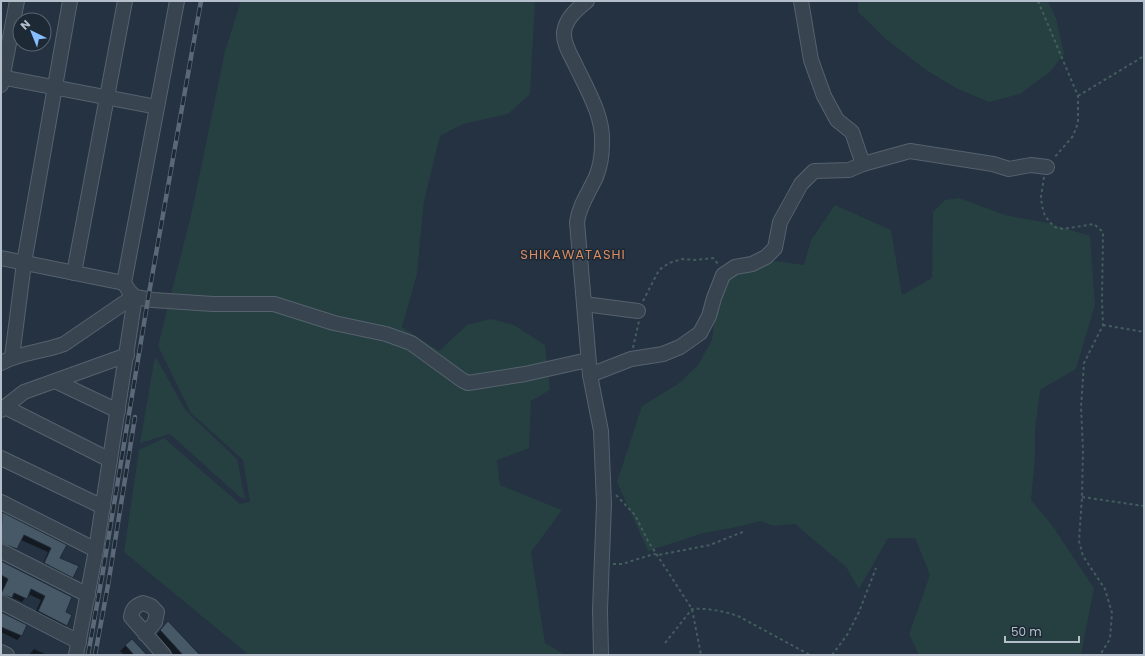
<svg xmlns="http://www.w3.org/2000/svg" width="1145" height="656" font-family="Poppins,sans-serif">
	<rect width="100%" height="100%" fill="#243241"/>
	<g fill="#264041">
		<polygon points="241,1 535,1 530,94 508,114 463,124 440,136 424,201 417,274 402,327 439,351 467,325 491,319 514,325 545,345 550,390 531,401 529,448 497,460 500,485 562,510 531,552 545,643 565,655 249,655 124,552 139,450 164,438 240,504 250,502 243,460 191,413 158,346 192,211 225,51"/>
		<polygon points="858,1 1048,1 1056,18 1064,54 1050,72 1020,94 989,102 956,88 926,70 887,40 858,12"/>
		<polygon points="959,198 1005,215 1048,223 1090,236 1095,305 1076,369 1040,390 1035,430 1035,460 1031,500 1052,525 1094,588 1081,655 919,655 909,634 930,575 915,538 888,538 859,589 846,567 795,524 775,526 760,521 742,526 704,533 648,551 617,482 642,406 678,384 698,365 712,340 717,296 730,264 752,258 804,265 811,240 835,205 891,230 902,295 932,278 933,212 945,200"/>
		<polygon points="155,356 186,411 237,459 245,499 240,497 170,434 140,443"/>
	</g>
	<g fill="#0007">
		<polygon points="2,513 65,545 59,559 73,578 68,582 41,568 48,552 21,540 16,549 12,553 1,548 1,514"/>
		<polygon points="1,564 71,597 64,612 71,615 66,626 62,630 34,616 41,600 28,594 22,602 11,597 7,602 1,599"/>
		<polygon points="1,613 26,625 21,636 17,640 1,632"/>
		<polygon points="168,623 200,655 174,655 155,636"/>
		<polygon points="132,640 146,655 124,655 120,651"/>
		<polygon points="34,649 47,655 29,655"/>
	</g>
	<g fill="#475867" stroke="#1f2b37">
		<polygon points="2,512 67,545 60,558 79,566 73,578 44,563 51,548 24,535 17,549 1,543"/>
		<polygon points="1,561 72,597 66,612 72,615 67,626 38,611 45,596 31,589 27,599 14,593 12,598 1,594 8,579 1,575"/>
		<polygon points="1,612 27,625 22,636 1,627"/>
		<polygon points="168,621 200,655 183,655 160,630"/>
		<polygon points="132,639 147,655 134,655 125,645"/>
	</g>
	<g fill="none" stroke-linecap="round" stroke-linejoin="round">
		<defs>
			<g id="minor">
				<polyline points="177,1 124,283 129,291 135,297 153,300 213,304 274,304 334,323 386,334 411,343 462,380 468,383 525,374 588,360"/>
				<path d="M587,1c-10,8 -21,17 -23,31 -1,11 6,22 11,32 11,24 29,52 27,80 0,11 -2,23 -6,33 -7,15 -17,29 -19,45l13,153 11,56 3,73 -4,106 1,45"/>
				<polyline points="801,1 811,60 824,96 837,120 852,132 863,164"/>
				<polyline points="1,77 157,107"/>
				<polyline points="1,85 17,1"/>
				<polyline points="1,258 124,283"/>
				<polyline points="74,273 125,1"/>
				<polyline points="584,304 638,311"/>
				<polyline points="12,357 24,263 70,1"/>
				<path d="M1,363c20,-11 42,-11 63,-19l60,-41 11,-6"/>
				<polyline points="590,375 631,359 663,354 680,347 700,333 709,316 714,298 723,275 735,267 752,264 766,257 775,248 780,222 801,184 814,171 849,170 863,164 910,151 993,164 1009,169 1031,165 1047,167"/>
				<polyline points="55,381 118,411"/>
				<polyline points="5,407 110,460"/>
				<polyline points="1,410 24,392 127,355"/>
				<polyline points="1,458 103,507"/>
				<polyline points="1,502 96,550"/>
				<polyline points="1,551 88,595"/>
				<polyline points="1,602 79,642"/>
				<path d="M145,634l10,-12 2,-10 -6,-6 -8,-3c-8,3 -11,6 -12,14l33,38"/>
				<polyline points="1,652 7,655"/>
				<polyline points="76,655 96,550 135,297"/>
			</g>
		</defs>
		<use href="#minor" stroke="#56626e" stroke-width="16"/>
		<g stroke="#445d5e" stroke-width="2" stroke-dasharray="3 3" stroke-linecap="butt">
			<polyline points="1038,1 1078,96 1078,123 1073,136 1054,158"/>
			<polyline points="1078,96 1144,56"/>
			<polyline points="1044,177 1041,197 1042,206 1045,216 1054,227 1063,229 1094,224 1103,232 1102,300 1103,325 1084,363 1081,407 1083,450 1082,497 1079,541 1083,556 1105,589 1112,613 1110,639 1100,655"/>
			<polyline points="643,301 659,270 669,263 682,259 696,260 713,258 718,264"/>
			<polyline points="1103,325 1144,332"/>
			<polyline points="633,348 639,321"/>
			<polyline points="616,495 635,515 648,541 692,609 701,655"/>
			<polyline points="1082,497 1144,506"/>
			<polyline points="613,564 622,564 654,554 658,555 710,545 745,531"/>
			<path d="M665,643l27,-34c16,-1 31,2 46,7l72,39"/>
			<polyline points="832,655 847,635 859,612 876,568"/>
		</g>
		<use href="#minor" stroke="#384450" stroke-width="14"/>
		<defs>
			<g id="rail">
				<polyline points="88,655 103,571 148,299 201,1"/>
				<polyline points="95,655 108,585 135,417"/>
			</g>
		</defs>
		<use href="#rail" stroke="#5a6877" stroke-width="4.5"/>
		<use href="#rail" stroke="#1d2935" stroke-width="3" stroke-dasharray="9" stroke-linecap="butt"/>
	</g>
	<g text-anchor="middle" stroke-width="3" stroke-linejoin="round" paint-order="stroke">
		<g font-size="13" letter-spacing="1" fill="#db8b60" stroke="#1d2935">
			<text x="573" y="259">SHIKAWATASHI</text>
		</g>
	</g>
	<rect width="1145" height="656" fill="none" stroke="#b4bfcb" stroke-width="4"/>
	<g transform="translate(32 32) rotate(317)"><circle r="19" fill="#1d2935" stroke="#596571"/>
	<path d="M0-3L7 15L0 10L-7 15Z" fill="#87befd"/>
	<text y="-6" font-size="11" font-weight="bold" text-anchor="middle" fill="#b4bfcb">N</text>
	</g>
	<path d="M1005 636v6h74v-6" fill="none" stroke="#b4bfcb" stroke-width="2"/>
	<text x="1011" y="636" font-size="12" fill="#b4bfcb" stroke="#1d2935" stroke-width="3" paint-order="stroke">50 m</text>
</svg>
